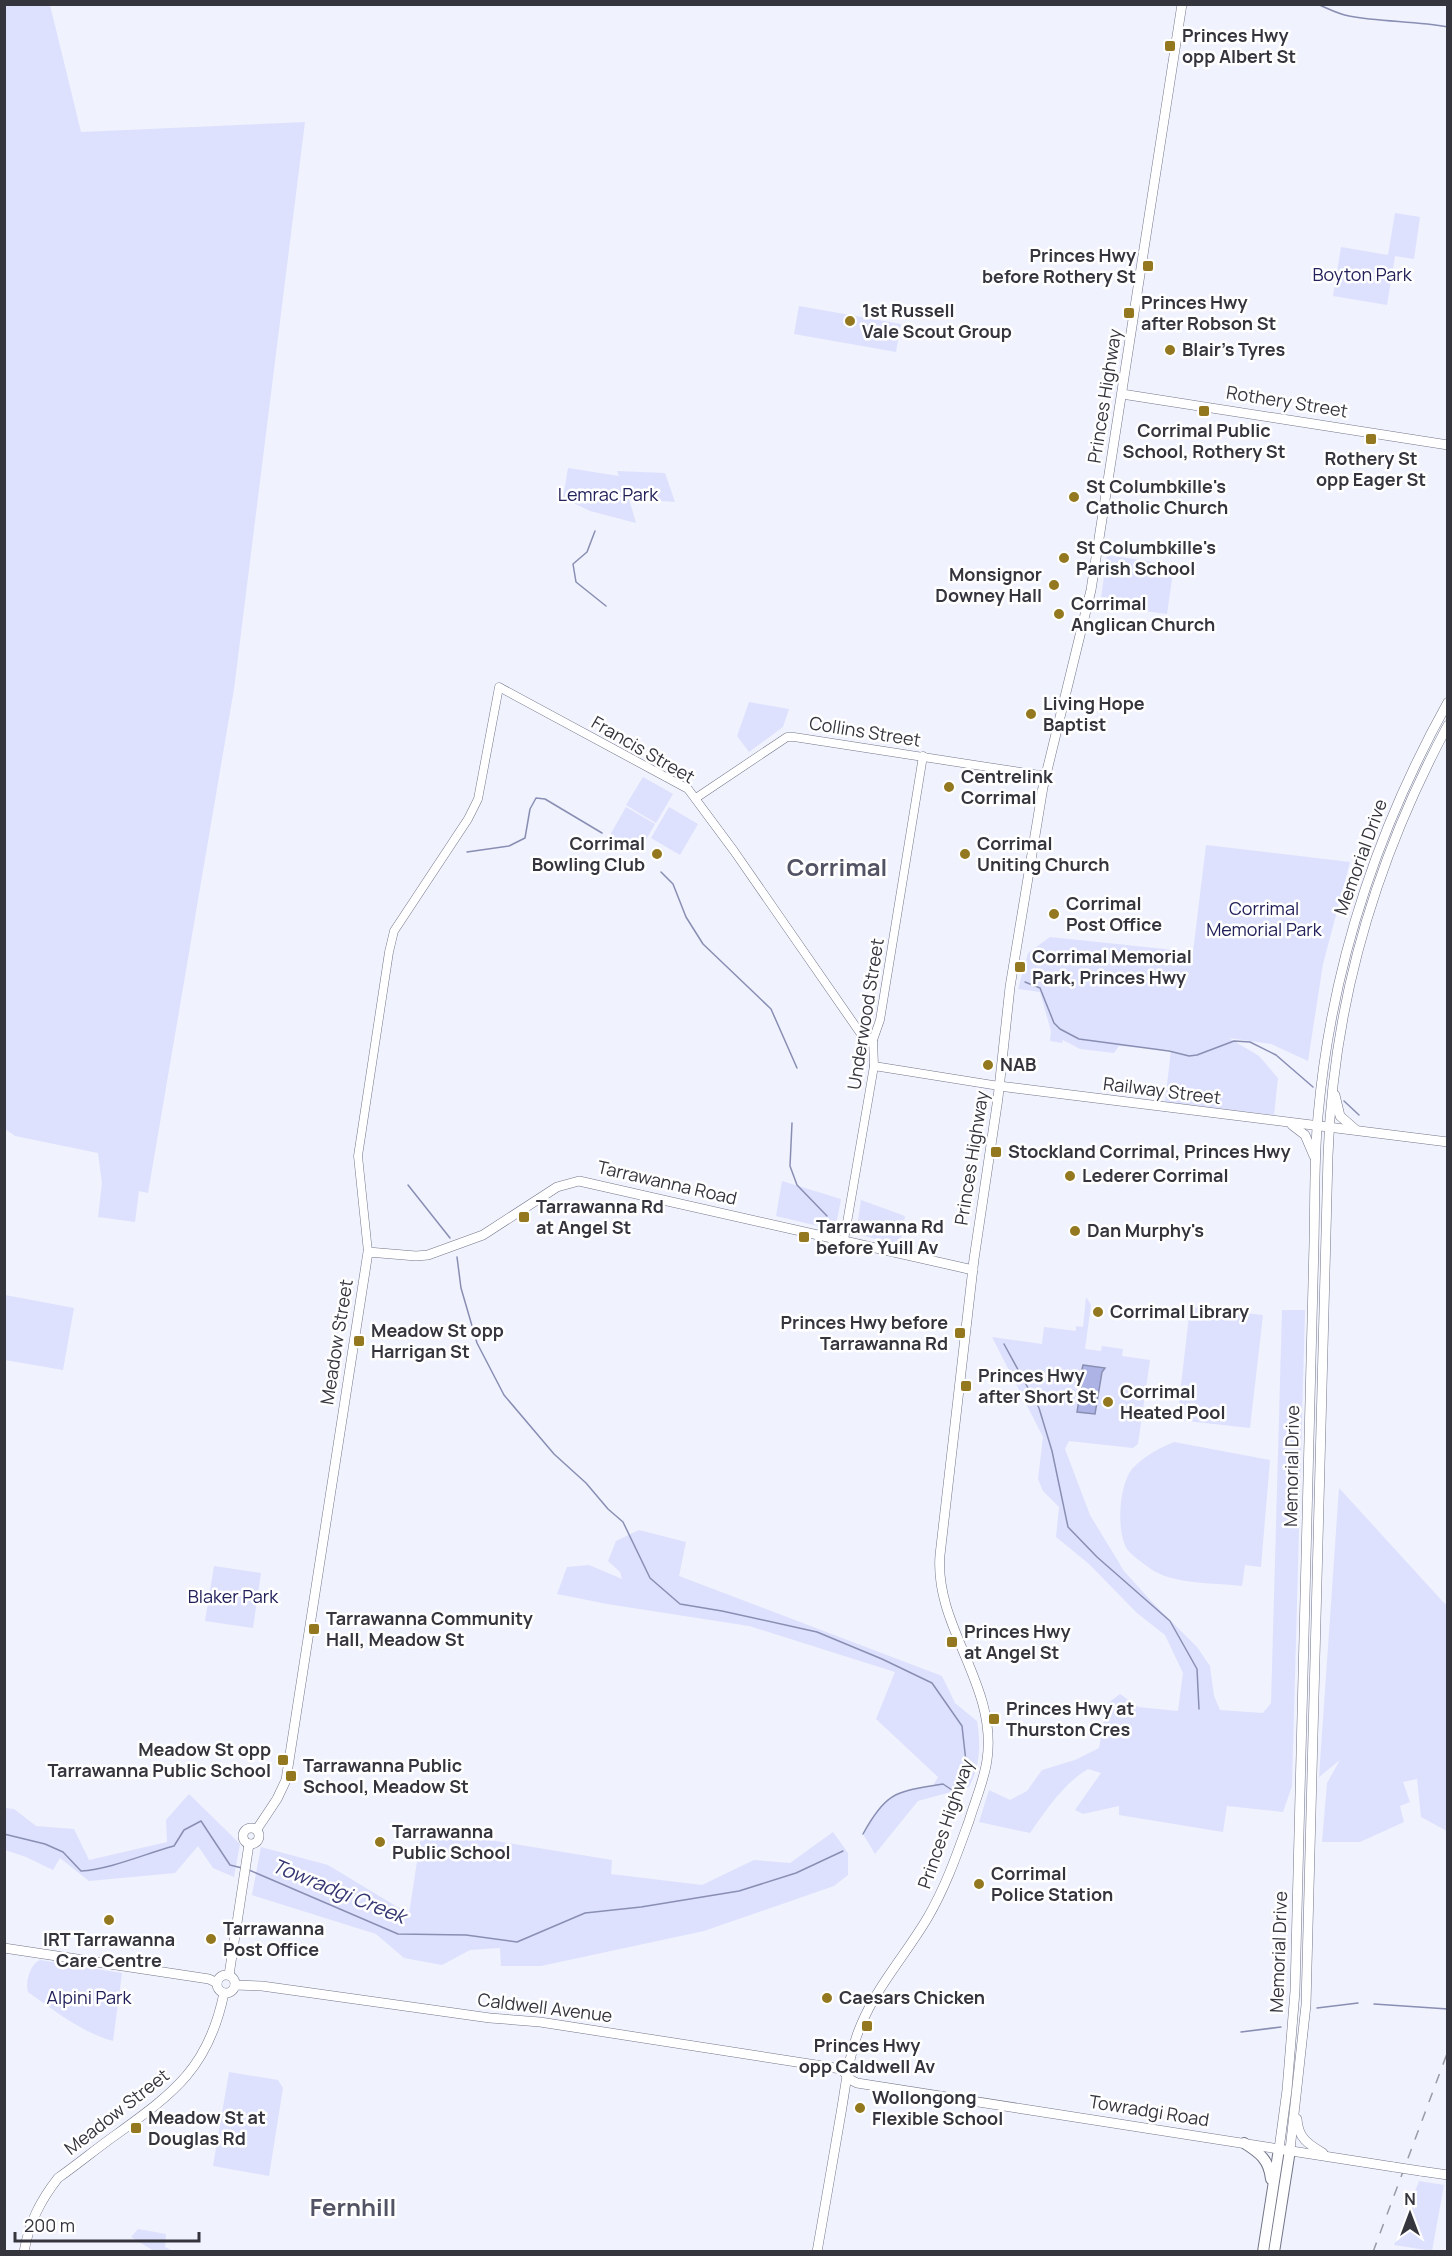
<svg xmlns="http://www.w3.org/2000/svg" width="1452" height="2256" font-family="Manrope,sans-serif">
	<rect width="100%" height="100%" fill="#f0f2fe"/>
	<g fill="#dde1fd">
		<polygon points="4,5 50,5 81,132 305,122 234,689 148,1193 139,1191 135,1222 98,1217 102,1183 98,1153 15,1136 5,1129"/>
		<polygon points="1395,213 1420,217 1414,259 1395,256 1387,305 1333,296 1341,247 1388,255"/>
		<polygon points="799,306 901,324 896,352 794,334"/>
		<polygon points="568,468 619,476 617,471 665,473 675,502 629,499 636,523 590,511 563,498"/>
		<polygon points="1107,555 1174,565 1167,614 1100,605"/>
		<polygon points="749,702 789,709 783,727 749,752 737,736"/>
		<polygon points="643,777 673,794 656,823 626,805"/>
		<polygon points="626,807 655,824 638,854 609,837"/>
		<polygon points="669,807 698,824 680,855 651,838"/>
		<polygon points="1206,845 1350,862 1323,964 1308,1061 1271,1044 1229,1038 1259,1056 1278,1078 1274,1115 1165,1102 1171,1050 1119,1046 1114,1053 1080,1049 1063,1040 1062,1043 1050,1041 1051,1031 1040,992 1018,989 1028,953 1050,937 1193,952"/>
		<polygon points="782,1181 841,1199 835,1230 776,1216"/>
		<polygon points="861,1200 905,1216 900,1245 856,1234"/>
		<polygon points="5,1295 74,1308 63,1370 5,1360"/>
		<path d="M1086,1297l5,8 -6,44 16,2 1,-5 21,3 -1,7 28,4 -12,84 -5,4 -64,-7 -4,8 25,66 34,56 28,31 45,45 13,19 4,30 6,14 43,3 8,-10 11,-393h23l-13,476 -9,26 -56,-6 -4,26 -104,-17v-9l-36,8 -8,-4 26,-37 -13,-4c-25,15 -41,40 -58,64l-51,-11 10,-32 21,10 17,-9 15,-21 33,-10 24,-12 8,-44 13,-10 18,13 40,4 5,-38 -18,-38 -28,-22 -48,-49 -33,-27 3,-30 -16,-16 -5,-12 5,-42 -51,-100 50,7 2,-17 32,4v-5l7,1z"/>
		<polygon points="1190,1307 1263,1315 1250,1428 1177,1420"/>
		<path d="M1174,1442l96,18 -9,107 -16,-2 -3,21c-25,-3 -65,-2 -86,-14 -6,-3 -26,-18 -29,-23 -11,-18 -8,-64 5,-80 11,-12 27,-21 42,-27z"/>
		<polygon points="1339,1488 1444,1603 1447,1604 1447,1831 1421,1817 1417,1779 1403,1782 1410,1802 1400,1806 1404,1822 1360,1842 1322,1842 1327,1783 1340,1760 1319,1777"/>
		<path d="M639,1530l47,12 -7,34 263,100 13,27 22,18c4,24 3,45 -8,66l-51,14 -43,53 -12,-20c21,-39 28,-41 70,-48l5,-9 -62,-58 19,-47 -146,-46 -142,-22 -50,-10 10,-27 22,-2 33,14 -2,-7 -12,-11 8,-20z"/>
		<polygon points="214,1566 261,1573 253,1628 205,1621"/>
		<polygon points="189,1794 240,1844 234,1877 213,1868 198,1846 175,1873 89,1881 60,1858 53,1870 26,1857 5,1850 5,1808 14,1809 36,1826 74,1829 89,1860 167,1842 166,1820"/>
		<polygon points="422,1829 612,1860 611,1874 702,1885 754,1860 790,1863 833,1832 848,1853 848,1875 834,1886 704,1931 541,1966 501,1966 500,1948 470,1950 442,1965 404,1958 376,1934 252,1895 261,1847 328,1865 409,1914"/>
		<path d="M40,1960l82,13 -9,68c-32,-9 -58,-30 -85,-49 -3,-10 2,-28 12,-32z"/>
		<polygon points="229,2072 278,2080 283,2088 269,2176 213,2166"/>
		<polygon points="1419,2181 1444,2185 1432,2251 1394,2245"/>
		<polygon points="138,2229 166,2234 165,2247 173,2251 154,2251 131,2237"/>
	</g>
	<polygon fill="#adb4e5" stroke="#898eb3" stroke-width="1.5" points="1083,1365 1105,1368 1102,1372 1095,1414 1077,1412 1084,1370 1082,1369"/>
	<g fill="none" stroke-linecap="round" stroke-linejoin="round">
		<g stroke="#898eb3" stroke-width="1.5">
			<path d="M1317,4c10,4 21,10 32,12 32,6 66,5 99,11"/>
			<polyline points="595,531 587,552 573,564 576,582 606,606"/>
			<polyline points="467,852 509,846 525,838 530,809 536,798 545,799 602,833"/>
			<polyline points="661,872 673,884 686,917 703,944 771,1009 797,1068"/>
			<polyline points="1025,982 1040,988 1054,1023 1060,1029 1079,1039 1169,1051 1189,1056 1197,1055 1234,1041 1250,1042 1276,1055 1313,1087"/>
			<polyline points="1344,1101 1359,1115"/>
			<polyline points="792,1123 790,1166 797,1185 827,1216"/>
			<polyline points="408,1185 450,1238"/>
			<polyline points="457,1257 461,1288 477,1343 504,1395 554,1454 586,1483 608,1509 623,1522 650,1578 680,1604 722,1611 817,1632 882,1659 932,1683 962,1726 966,1762 952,1790"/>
			<polyline points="1004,1344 1039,1408 1052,1451 1068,1527 1097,1557 1170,1621 1197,1669 1199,1709"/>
			<path d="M4,1834l41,10 18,8 18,19c30,-2 63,-17 93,-25l10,-16 17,-9 29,44 12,3"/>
			<path d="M863,1834c24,-44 34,-42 80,-50l9,6 4,-1"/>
			<polyline points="249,1870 398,1934 466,1935 517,1942 585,1913 641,1907 739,1891 796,1873 843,1851"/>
			<polyline points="1374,2004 1448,2009"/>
			<polyline points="1317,2008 1358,2003"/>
			<polyline points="1241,2032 1281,2027"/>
		</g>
		<defs>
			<g id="minor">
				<polyline points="696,798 787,737 794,737 1046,776"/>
				<polyline points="874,1066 999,1086"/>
				<polyline points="844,1240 874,1066 873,1040 880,1020 923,756"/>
				<polyline points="368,1252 358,1156 389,952 394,931 468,819 478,799 499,687 688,789 734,851 863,1037 873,1040"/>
			</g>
			<g id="major">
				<polyline points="1122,394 1448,445"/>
				<polyline points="999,1086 1448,1142"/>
				<polyline points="1335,1095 1340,1116 1356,1130"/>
				<polyline points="1292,1125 1305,1135 1314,1156"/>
				<circle cx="251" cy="1836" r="8"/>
				<polyline points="257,1829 277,1799 286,1780 368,1252 416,1256 428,1255 483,1235 557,1187 579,1181 973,1270"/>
				<polyline points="4,1948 209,1979 217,1983"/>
				<circle cx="226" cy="1984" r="9"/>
				<polyline points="229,1975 249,1844"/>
				<polyline points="235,1985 262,1986 490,2018 540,2022 816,2065 841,2069 851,2080 857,2083 1394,2167"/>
				<path d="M1297,2119c1,19 11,25 26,34"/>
				<path d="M1279,2149l8,-59 8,-99 19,-748c1,-42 0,-85 4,-127 13,-147 58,-285 130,-414"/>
				<path d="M1290,2150l16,-145 22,-849c5,-152 48,-297 120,-431"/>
				<polyline points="1420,2171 1448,2175"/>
				<path d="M24,2252c5,-29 16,-51 34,-74 20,-14 39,-30 59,-44 58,-42 92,-67 107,-141"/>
				<path d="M817,2252c8,-47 16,-93 24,-139 5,-29 8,-61 20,-88 16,-39 46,-72 67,-108 18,-31 29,-63 41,-96 6,-20 15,-40 18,-61 11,-75 -53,-133 -47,-205l34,-296 24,-161 12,-111 33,-200 48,-197 91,-586"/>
			</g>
			<g id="highway">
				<path d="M1244,2143c16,10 25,17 27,36"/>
				<polyline points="1263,2252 1279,2149"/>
				<polyline points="1274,2252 1290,2150"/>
			</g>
		</defs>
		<use href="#minor" stroke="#737688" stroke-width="9"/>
		<use href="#major" stroke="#737688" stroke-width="10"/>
		<use href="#highway" stroke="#737688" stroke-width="12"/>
		<use href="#minor" stroke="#fff" stroke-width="8"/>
		<use href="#major" stroke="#fff" stroke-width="9"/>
		<use href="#highway" stroke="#fff" stroke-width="10"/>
		<polyline stroke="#999ba5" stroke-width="1.5" stroke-dasharray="10 10" stroke-linecap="butt" points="1373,2252 1448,2051"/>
		<defs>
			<polyline id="major-bridge" points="1394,2167 1420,2171"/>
		</defs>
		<use href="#major-bridge" stroke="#737688" stroke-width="10" stroke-linecap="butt"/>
		<use href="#major-bridge" stroke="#fff" stroke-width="9"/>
	</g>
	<g fill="#93781f" stroke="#fff" stroke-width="2">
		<rect x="1164" y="40" width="12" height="12" rx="3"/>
		<rect x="1142" y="260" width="12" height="12" rx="3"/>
		<rect x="1123" y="307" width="12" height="12" rx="3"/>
		<circle cx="850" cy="321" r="6"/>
		<circle cx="1170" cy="350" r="6"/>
		<rect x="1198" y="405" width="12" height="12" rx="3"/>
		<rect x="1365" y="433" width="12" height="12" rx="3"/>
		<circle cx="1074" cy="497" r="6"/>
		<circle cx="1064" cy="558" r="6"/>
		<circle cx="1054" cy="585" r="6"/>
		<circle cx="1059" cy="614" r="6"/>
		<circle cx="1031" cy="714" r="6"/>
		<circle cx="949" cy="787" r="6"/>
		<circle cx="657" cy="854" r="6"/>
		<circle cx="965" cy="854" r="6"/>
		<circle cx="1054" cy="914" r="6"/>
		<rect x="1014" y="961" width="12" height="12" rx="3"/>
		<circle cx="988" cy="1065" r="6"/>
		<rect x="990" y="1146" width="12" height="12" rx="3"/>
		<circle cx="1070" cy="1176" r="6"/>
		<rect x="518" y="1211" width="12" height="12" rx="3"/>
		<circle cx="1075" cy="1231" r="6"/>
		<rect x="798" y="1231" width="12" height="12" rx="3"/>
		<circle cx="1098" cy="1312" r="6"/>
		<rect x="954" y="1327" width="12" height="12" rx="3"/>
		<rect x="353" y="1335" width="12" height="12" rx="3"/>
		<rect x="960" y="1380" width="12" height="12" rx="3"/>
		<circle cx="1108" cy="1402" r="6"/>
		<rect x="308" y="1623" width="12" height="12" rx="3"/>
		<rect x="946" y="1636" width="12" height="12" rx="3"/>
		<rect x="988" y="1713" width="12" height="12" rx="3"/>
		<rect x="277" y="1754" width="12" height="12" rx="3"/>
		<rect x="285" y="1770" width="12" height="12" rx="3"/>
		<circle cx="380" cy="1842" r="6"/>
		<circle cx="979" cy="1884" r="6"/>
		<circle cx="109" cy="1920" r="6"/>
		<circle cx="211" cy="1939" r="6"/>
		<circle cx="827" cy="1998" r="6"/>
		<rect x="861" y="2020" width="12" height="12" rx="3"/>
		<circle cx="860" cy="2108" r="6"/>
		<rect x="130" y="2122" width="12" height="12" rx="3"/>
	</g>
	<g text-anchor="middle" stroke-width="5" stroke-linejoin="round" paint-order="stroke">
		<g font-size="18" font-weight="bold" fill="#34353d" stroke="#fff" text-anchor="start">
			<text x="1182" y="42">Princes Hwy<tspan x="1182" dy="21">opp Albert St</tspan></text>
			<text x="1136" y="262" text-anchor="end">Princes Hwy<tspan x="1136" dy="21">before Rothery St</tspan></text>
			<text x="1141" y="309">Princes Hwy<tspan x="1141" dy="21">after Robson St</tspan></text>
			<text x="862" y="317">1st Russell<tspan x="862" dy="21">Vale Scout Group</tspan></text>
			<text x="1182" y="356">Blair's Tyres</text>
			<text x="1204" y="437" text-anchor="middle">Corrimal Public<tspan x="1204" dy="21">School, Rothery St</tspan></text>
			<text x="1371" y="465" text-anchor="middle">Rothery St<tspan x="1371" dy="21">opp Eager St</tspan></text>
			<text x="1086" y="493">St Columbkille's<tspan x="1086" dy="21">Catholic Church</tspan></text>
			<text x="1076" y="554">St Columbkille's<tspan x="1076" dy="21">Parish School</tspan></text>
			<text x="1042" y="581" text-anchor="end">Monsignor<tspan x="1042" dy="21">Downey Hall</tspan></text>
			<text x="1071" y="610">Corrimal<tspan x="1071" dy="21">Anglican Church</tspan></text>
			<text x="1043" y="710">Living Hope<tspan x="1043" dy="21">Baptist</tspan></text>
			<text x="961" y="783">Centrelink<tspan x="961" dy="21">Corrimal</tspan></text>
			<text x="645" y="850" text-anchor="end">Corrimal<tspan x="645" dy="21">Bowling Club</tspan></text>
			<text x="977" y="850">Corrimal<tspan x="977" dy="21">Uniting Church</tspan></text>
			<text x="1066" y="910">Corrimal<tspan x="1066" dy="21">Post Office</tspan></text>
			<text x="1032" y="963">Corrimal Memorial<tspan x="1032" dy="21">Park, Princes Hwy</tspan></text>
			<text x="1000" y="1071">NAB</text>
			<text x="1008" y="1158">Stockland Corrimal, Princes Hwy</text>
			<text x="1082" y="1182">Lederer Corrimal</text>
			<text x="536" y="1213">Tarrawanna Rd<tspan x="536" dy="21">at Angel St</tspan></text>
			<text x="816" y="1233">Tarrawanna Rd<tspan x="816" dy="21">before Yuill Av</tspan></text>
			<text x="1087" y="1237">Dan Murphy's</text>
			<text x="1110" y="1318">Corrimal Library</text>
			<text x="948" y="1329" text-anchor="end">Princes Hwy before<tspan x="948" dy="21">Tarrawanna Rd</tspan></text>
			<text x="371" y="1337">Meadow St opp<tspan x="371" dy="21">Harrigan St</tspan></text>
			<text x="978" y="1382">Princes Hwy<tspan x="978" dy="21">after Short St</tspan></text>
			<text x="1120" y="1398">Corrimal<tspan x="1120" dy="21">Heated Pool</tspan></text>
			<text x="326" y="1625">Tarrawanna Community<tspan x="326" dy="21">Hall, Meadow St</tspan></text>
			<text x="964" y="1638">Princes Hwy<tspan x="964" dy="21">at Angel St</tspan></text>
			<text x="1006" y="1715">Princes Hwy at<tspan x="1006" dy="21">Thurston Cres</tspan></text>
			<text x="271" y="1756" text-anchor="end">Meadow St opp<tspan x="271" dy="21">Tarrawanna Public School</tspan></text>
			<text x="303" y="1772">Tarrawanna Public<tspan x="303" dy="21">School, Meadow St</tspan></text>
			<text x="392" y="1838">Tarrawanna<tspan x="392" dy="21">Public School</tspan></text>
			<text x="991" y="1880">Corrimal<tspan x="991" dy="21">Police Station</tspan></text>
			<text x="223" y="1935">Tarrawanna<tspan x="223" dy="21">Post Office</tspan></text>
			<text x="109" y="1946" text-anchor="middle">IRT Tarrawanna<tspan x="109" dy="21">Care Centre</tspan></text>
			<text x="839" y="2004">Caesars Chicken</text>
			<text x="867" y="2052" text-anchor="middle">Princes Hwy<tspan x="867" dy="21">opp Caldwell Av</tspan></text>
			<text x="872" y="2104">Wollongong<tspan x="872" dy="21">Flexible School</tspan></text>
			<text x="148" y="2124">Meadow St at<tspan x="148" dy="21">Douglas Rd</tspan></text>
		</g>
		<g font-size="18" fill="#22215b" stroke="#fff">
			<text x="1362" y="281">Boyton Park</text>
			<text x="608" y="501">Lemrac Park</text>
			<text x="1264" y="915">Corrimal<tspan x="1264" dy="21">Memorial Park</tspan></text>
			<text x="233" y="1603">Blaker Park</text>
			<text x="89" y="2004">Alpini Park</text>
		</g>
		<g font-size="18" fill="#34353d" stroke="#fff">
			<text transform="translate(1105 396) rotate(-81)" y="6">Princes Highway</text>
			<text transform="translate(1287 402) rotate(9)" y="6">Rothery Street</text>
			<text transform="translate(865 732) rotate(9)" y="6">Collins Street</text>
			<text transform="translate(643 750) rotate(30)" y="6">Francis Street</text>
			<text transform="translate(1361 857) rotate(-70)" y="6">Memorial Drive</text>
			<text transform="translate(866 1014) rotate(-81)" y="6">Underwood Street</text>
			<text transform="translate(1162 1091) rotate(7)" y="6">Railway Street</text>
			<text transform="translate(972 1158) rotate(-81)" y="6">Princes Highway</text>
			<text transform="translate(667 1183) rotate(13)" y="6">Tarrawanna Road</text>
			<text transform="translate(337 1342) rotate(-81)" y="6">Meadow Street</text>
			<text transform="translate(1292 1466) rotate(-89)" y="6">Memorial Drive</text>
			<text transform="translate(946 1824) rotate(-71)" y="6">Princes Highway</text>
			<text transform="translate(1279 1952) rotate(-88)" y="6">Memorial Drive</text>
			<text transform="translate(545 2008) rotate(7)" y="6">Caldwell Avenue</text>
			<text transform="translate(1149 2111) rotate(9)" y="6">Towradgi Road</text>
			<text transform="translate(117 2112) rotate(-38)" y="6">Meadow Street</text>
		</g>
		<g font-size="20" font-style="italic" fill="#353773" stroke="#fff">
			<text transform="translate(339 1891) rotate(22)" y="7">Towradgi Creek</text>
		</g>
		<g font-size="24" font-weight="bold" fill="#525466" stroke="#fff">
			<text x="837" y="876">Corrimal</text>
			<text x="353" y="2216">Fernhill</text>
		</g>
	</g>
	<rect width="1452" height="2256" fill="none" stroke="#34353d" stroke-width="12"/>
	<g transform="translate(1410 2214)" stroke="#ffffff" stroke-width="4.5" paint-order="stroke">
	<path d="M0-4.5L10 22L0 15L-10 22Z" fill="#34353d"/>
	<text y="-9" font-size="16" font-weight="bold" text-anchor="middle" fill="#34353d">N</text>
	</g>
	<path d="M15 2232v9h184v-9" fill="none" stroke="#34353d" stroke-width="3"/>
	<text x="24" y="2232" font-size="18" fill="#34353d" stroke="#ffffff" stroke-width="4.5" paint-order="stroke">200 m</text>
</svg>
